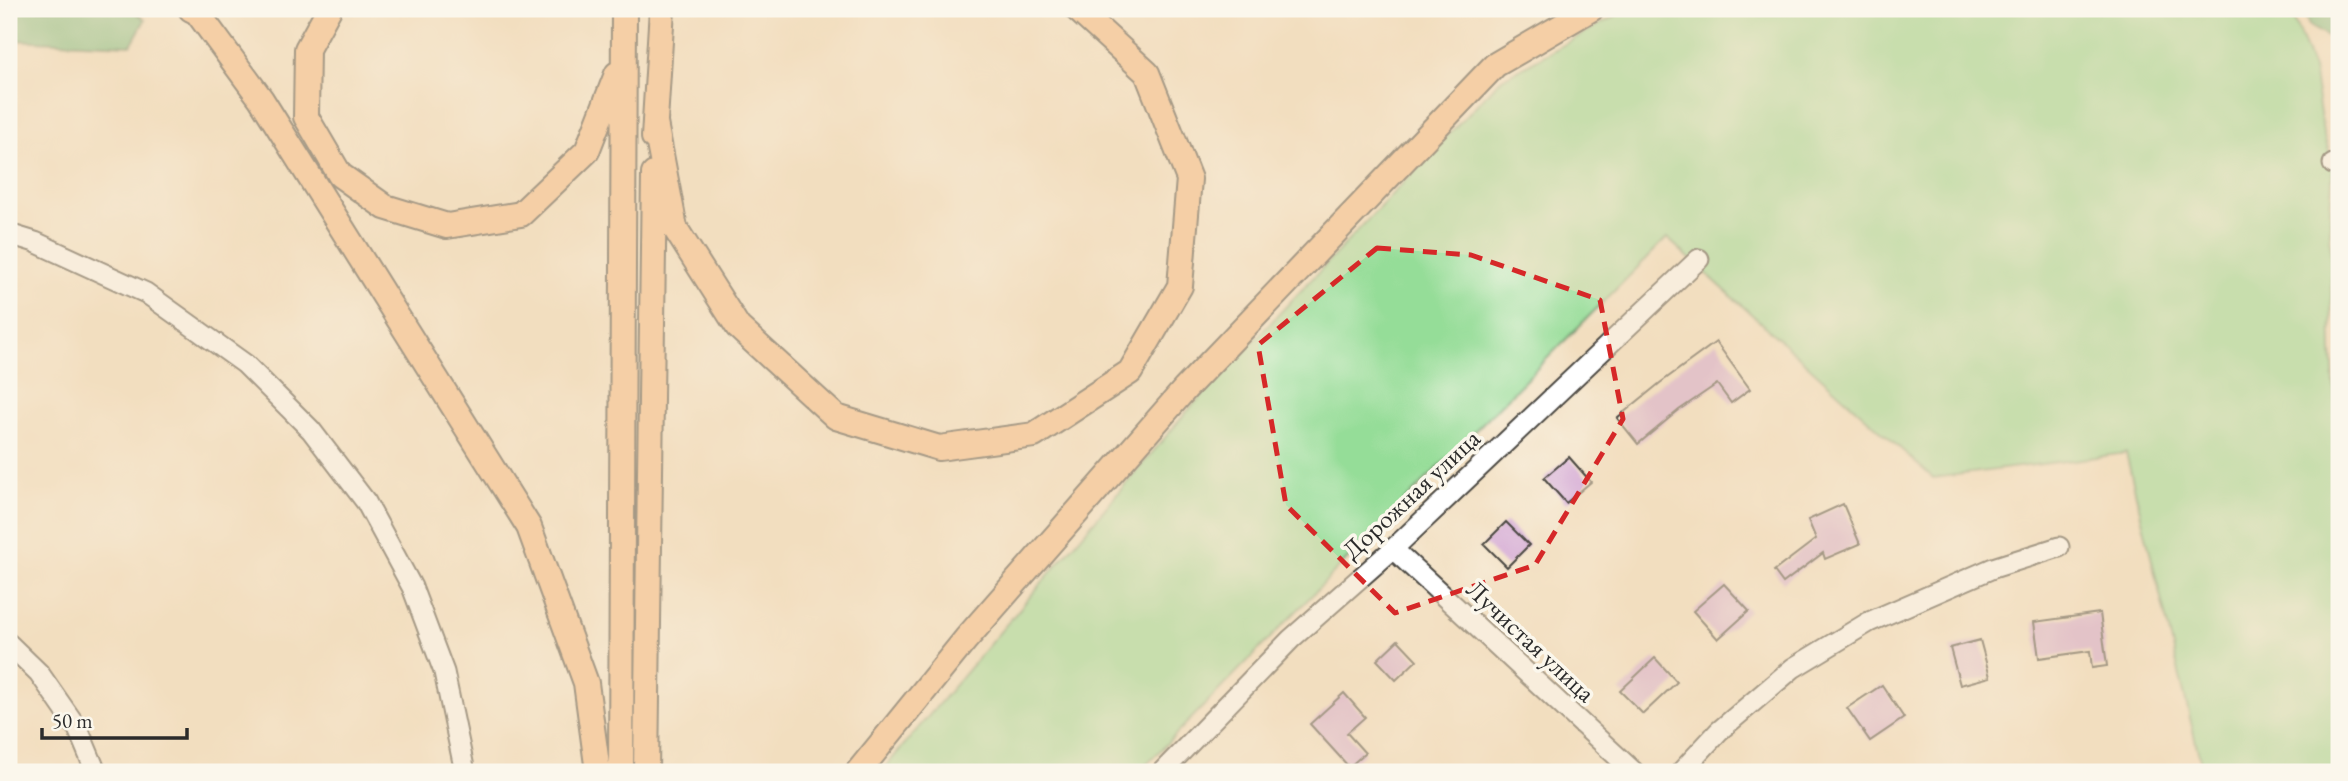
<svg xmlns="http://www.w3.org/2000/svg" width="2348" height="781" font-family="'EB Garamond',serif">
	<rect width="100%" height="100%" fill="#fbf7ec"/>
	<filter id="ink" filterUnits="userSpaceOnUse"><feTurbulence type="fractalNoise" baseFrequency=".0143" numOctaves="2"/><feDisplacementMap in="SourceGraphic" scale="14" xChannelSelector="R" yChannelSelector="G"/><feConvolveMatrix kernelMatrix="1 2 1 2 8 2 1 2 1" color-interpolation-filters="sRGB"/></filter>
	<filter id="wash" filterUnits="userSpaceOnUse"><feTurbulence type="fractalNoise" baseFrequency=".00686" numOctaves="4" result="noise"/><feDisplacementMap in="SourceGraphic" scale="28" xChannelSelector="R" yChannelSelector="G"/><feGaussianBlur stdDeviation="1.57" result="paint"/><feColorMatrix in="noise" values="0 0 0 0 0 0 0 0 0 0 0 0 0 0 0 0 0 1.4 0 .05"/><feComposite in="paint" operator="in"/></filter>
	<g filter="url(#wash)">
		<rect width="100%" height="100%" fill="#f2debf"/>
		<polygon fill="#95dd98" stroke="#608462" stroke-width="2" points="1628,9 2299,9 2292,14 2313,69 2323,133 2333,164 2330,215 2332,350 2336,419 2339,432 2339,772 2203,772 2126,453 1933,478 1667,238 1372,534 1139,772 881,772 1191,407 1500,80"/>
		<g fill="#78bc80" stroke="#527456" stroke-width="2">
			<polygon points="9,9 132,9 145,20 131,45 9,40"/>
			<polygon points="2303,9 2339,9 2339,39 2329,38 2309,26"/>
		</g>
		<g id="blocks">
			<g fill="#d1a3d3">
				<polygon points="1716,342 1750,389 1731,403 1717,384 1679,410 1638,444 1617,418 1660,383"/>
				<polygon points="1569,457 1591,482 1566,503 1544,478"/>
				<polygon points="1843,504 1860,544 1825,559 1823,553 1783,583 1774,571 1816,539 1808,520"/>
				<polygon points="1506,522 1529,545 1507,567 1484,544"/>
				<polygon points="1724,584 1749,611 1718,639 1693,611"/>
				<polygon points="2100,613 2107,666 2092,668 2090,651 2039,658 2034,622"/>
				<polygon points="1398,640 1417,660 1396,680 1377,660"/>
				<polygon points="1980,640 1990,677 1960,685 1950,648"/>
				<polygon points="1655,658 1677,682 1643,714 1620,691"/>
				<polygon points="1882,685 1904,718 1870,741 1847,708"/>
				<polygon points="1344,693 1365,717 1347,733 1365,753 1349,767 1310,724"/>
			</g>
		</g>
	</g>
	<g filter="url(#ink)">
		<use href="#blocks" fill-opacity="0" stroke="#494641" stroke-width="2"/>
		<g fill="none" stroke-linecap="round" stroke-linejoin="round">
			<defs>
				<g id="minor">
					<polyline points="2333,164 2339,164"/>
					<polyline points="9,234 35,242 146,293 245,364 311,430 366,502 412,587 444,672 465,772"/>
					<polyline points="1393,549 1634,772"/>
					<polyline points="9,644 39,673 78,729 96,772"/>
					<polyline points="1162,772 1291,639 1393,549 1699,259"/>
					<polyline points="1681,772 1719,731 1793,668 1869,622 1993,568 2059,547"/>
				</g>
				<g id="major">
					<polyline points="191,9 197,12 261,99 529,527 586,683 598,772"/>
					<polyline points="329,9 307,49 306,117 340,175 385,207 447,226 521,214 587,151 617,74"/>
					<polyline points="655,123 675,228 738,327 836,417 939,448 1034,435 1130,372 1180,286 1189,179 1147,73 1077,9"/>
					<polyline points="654,137 662,9"/>
					<polyline points="621,772 624,9"/>
					<polyline points="646,772 654,174"/>
					<polyline points="858,772 966,639 1185,389 1495,65 1591,9"/>
				</g>
			</defs>
			<use href="#minor" stroke="#494641" stroke-width="23"/>
			<use href="#major" stroke="#494641" stroke-width="28"/>
			<use href="#minor" stroke="#fff" stroke-width="19"/>
			<use href="#major" stroke="#f8bd88" stroke-width="24"/>
		</g>
	</g>
	<path d="M0 0H2348V781H0ZM1377,248l94,7 129,45 23,119 -88,146 -140,48 -109,-108 -28,-160z" fill="#f2debf" fill-opacity=".55" fill-rule="evenodd"/>
	<path fill="none" stroke="#d62828" stroke-width="5" stroke-dasharray="14 9" stroke-linejoin="round" d="M1377,248l94,7 129,45 23,119 -88,146 -140,48 -109,-108 -28,-160z"/>
	<g text-anchor="middle" stroke-width="7" stroke-linejoin="round" paint-order="stroke">
		<g font-size="26" fill="#2b2b2b" stroke="#fbf7ec">
			<text transform="translate(1411 494) rotate(-43)" y="9">Дорожная улица</text>
			<text transform="translate(1531 641) rotate(43)" y="9">Лучистая улица</text>
		</g>
	</g>
	<rect width="2348" height="781" fill="none" stroke="#fbf7ec" stroke-width="35"/>
	<path d="M42 728v10h145v-10" fill="none" stroke="#2b2b2b" stroke-width="3.5"/>
	<text x="52" y="728" font-size="21" fill="#2b2b2b" stroke="#fbf7ec" stroke-width="5" paint-order="stroke">50 m</text>
</svg>
